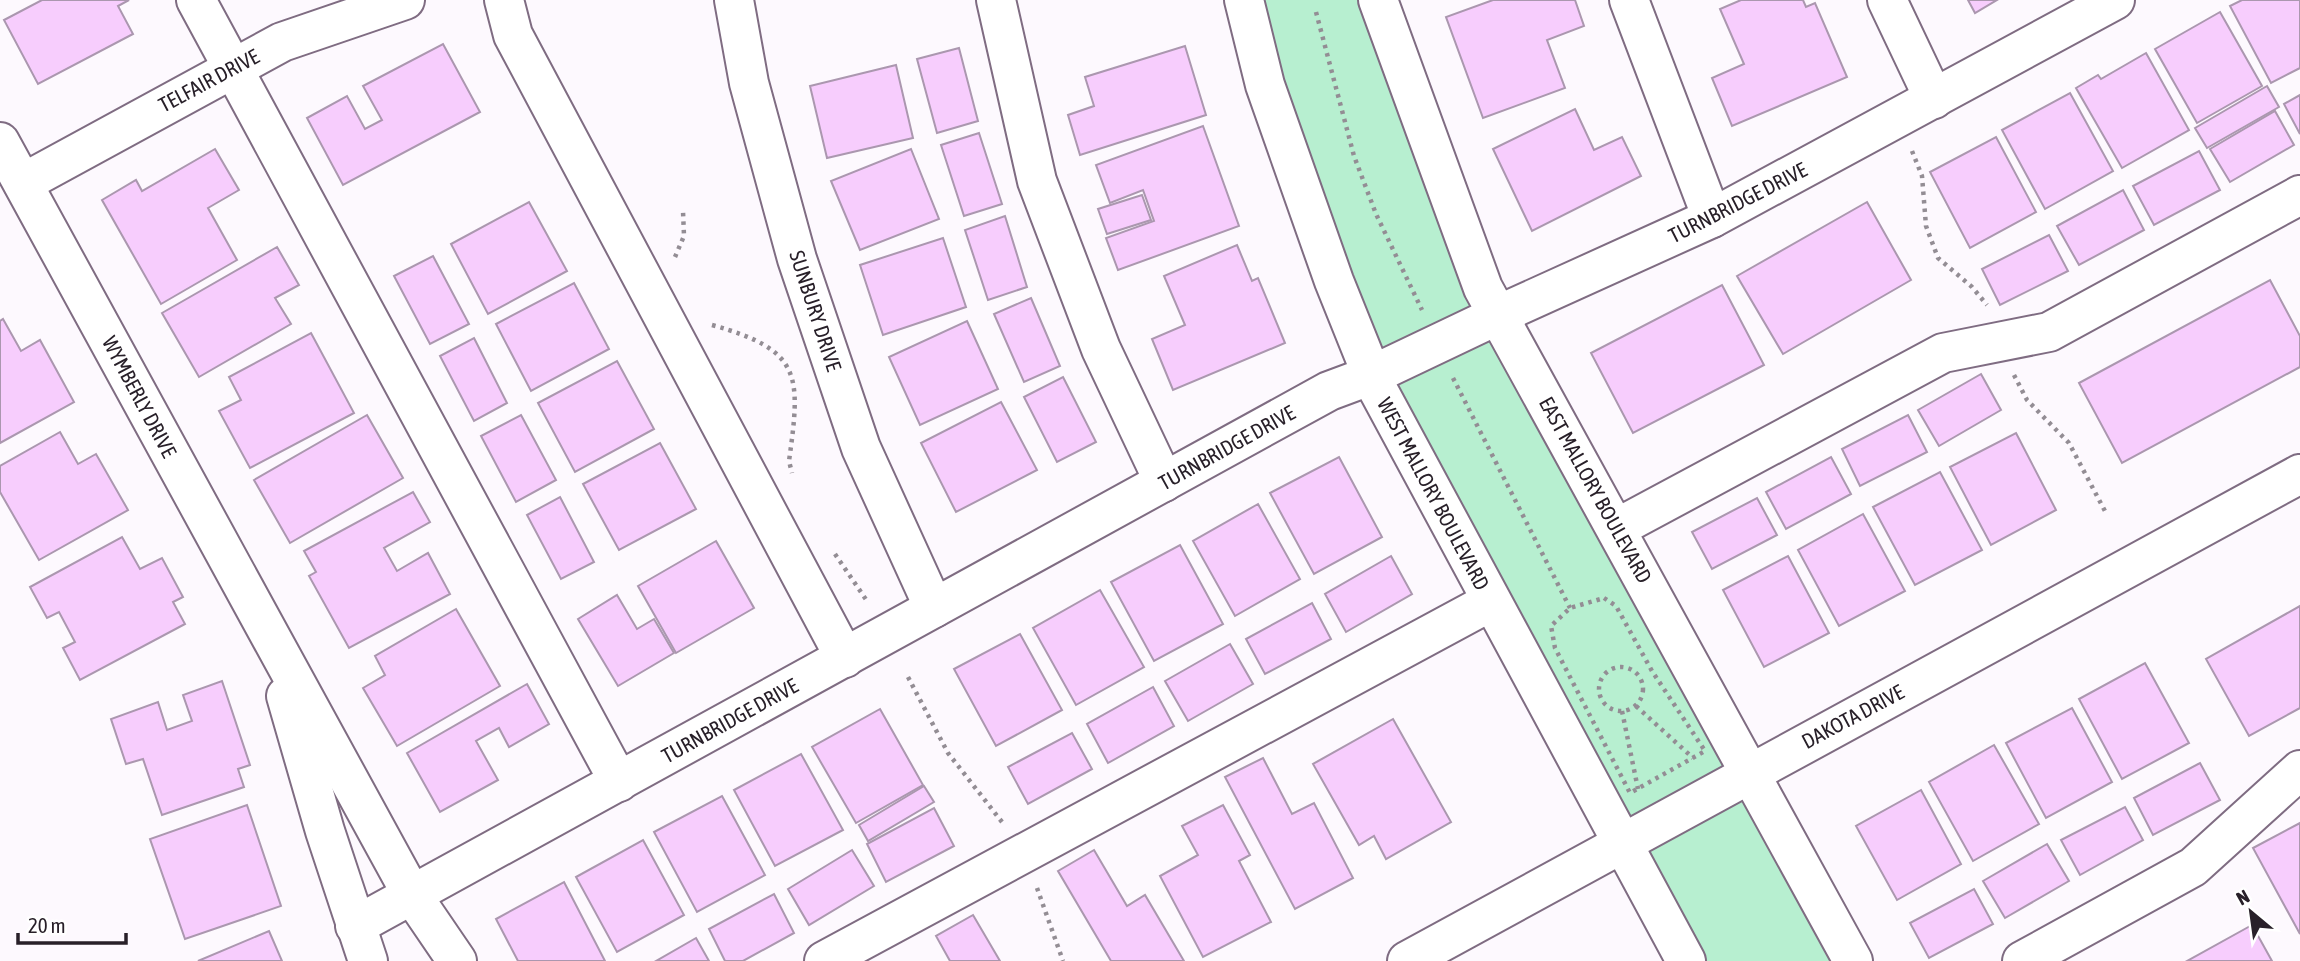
<svg xmlns="http://www.w3.org/2000/svg" width="2300" height="961" font-family="'Asap Condensed',sans-serif">
	<rect width="100%" height="100%" fill="#fdf9fe"/>
	<polygon fill="#b7efd0" points="1257,0 1370,0 1410,134 1838,961 1705,961 1399,399 1332,237"/>
	<g fill="#f7cdfd" stroke="#ab97af" stroke-width="2">
		<polygon points="42,0 129,0 118,6 133,34 38,84 4,20"/>
		<polygon points="1493,0 1575,0 1584,26 1547,40 1565,88 1483,118 1446,17"/>
		<polygon points="1741,0 1803,0 1806,7 1815,3 1847,77 1732,126 1712,78 1744,64 1720,9"/>
		<polygon points="1968,0 1997,0 1975,13"/>
		<polygon points="2242,0 2300,0 2300,68 2271,83 2230,6"/>
		<polygon points="2220,12 2262,86 2197,123 2155,49"/>
		<polygon points="443,44 480,112 343,185 307,118 347,96 365,129 382,120 363,86"/>
		<polygon points="1185,46 1206,115 1080,155 1068,115 1094,106 1085,77"/>
		<polygon points="959,48 978,121 937,133 917,59"/>
		<polygon points="2146,53 2189,130 2122,168 2076,88 2098,75 2101,79"/>
		<polygon points="896,65 913,138 827,158 810,86"/>
		<polygon points="2267,86 2279,107 2207,148 2195,128"/>
		<polygon points="2070,93 2113,171 2045,209 2002,130"/>
		<polygon points="2300,95 2300,134 2284,104"/>
		<polygon points="1575,109 1594,150 1622,137 1641,176 1532,231 1493,149"/>
		<polygon points="2275,111 2294,145 2230,182 2210,149"/>
		<polygon points="1203,126 1239,226 1118,270 1106,238 1154,221 1143,190 1110,203 1096,165"/>
		<polygon points="979,133 1002,204 964,216 941,145"/>
		<polygon points="1996,137 2036,212 1970,248 1930,172"/>
		<polygon points="215,149 239,190 208,208 237,260 161,304 102,200 136,180 142,191"/>
		<polygon points="911,149 939,219 860,250 831,181"/>
		<polygon points="2199,151 2220,190 2154,225 2133,186"/>
		<polygon points="2123,190 2144,230 2079,265 2057,226"/>
		<polygon points="1142,195 1151,220 1107,234 1098,209"/>
		<polygon points="529,202 567,271 488,314 451,244"/>
		<polygon points="1867,202 1911,280 1783,354 1737,276"/>
		<polygon points="1005,216 1027,287 988,300 965,230"/>
		<polygon points="2049,235 2068,271 2000,305 1982,269"/>
		<polygon points="943,238 966,307 883,335 860,265"/>
		<polygon points="1237,245 1252,281 1258,278 1285,343 1173,390 1152,339 1185,325 1164,276"/>
		<polygon points="277,247 299,285 275,298 291,324 199,377 162,313"/>
		<polygon points="433,256 469,324 430,344 394,276"/>
		<polygon points="2270,280 2300,336 2300,367 2122,463 2079,383"/>
		<polygon points="574,283 609,349 531,391 496,324"/>
		<polygon points="1722,285 1764,365 1633,433 1591,353"/>
		<polygon points="1031,298 1060,366 1024,382 994,314"/>
		<polygon points="3,319 21,351 40,340 74,402 0,443 0,321"/>
		<polygon points="967,321 998,389 920,425 889,357"/>
		<polygon points="311,333 354,413 250,468 219,411 241,400 229,377"/>
		<polygon points="474,338 507,403 474,421 440,356"/>
		<polygon points="617,361 654,429 575,472 538,403"/>
		<polygon points="1981,374 2001,410 1939,446 1918,410"/>
		<polygon points="1063,377 1096,442 1057,462 1024,397"/>
		<polygon points="1001,402 1037,470 956,512 921,443"/>
		<polygon points="367,415 403,478 290,543 254,480"/>
		<polygon points="521,415 556,480 516,502 481,436"/>
		<polygon points="1908,415 1927,452 1860,486 1842,449"/>
		<polygon points="60,432 78,464 96,454 128,510 39,560 0,492 0,466"/>
		<polygon points="2016,433 2056,510 1991,545 1950,467"/>
		<polygon points="660,443 696,509 619,550 583,484"/>
		<polygon points="1339,457 1382,537 1314,574 1270,493"/>
		<polygon points="1831,457 1851,494 1786,529 1766,492"/>
		<polygon points="1940,472 1982,550 1915,585 1873,507"/>
		<polygon points="413,492 430,522 384,548 397,571 428,553 450,594 349,648 309,576 316,572 304,551"/>
		<polygon points="560,497 594,562 561,579 527,515"/>
		<polygon points="1757,498 1777,535 1712,569 1692,532"/>
		<polygon points="1258,504 1300,579 1235,616 1193,541"/>
		<polygon points="1863,514 1905,591 1839,626 1798,550"/>
		<polygon points="122,537 140,569 162,558 183,597 173,602 185,624 80,680 63,648 75,642 59,612 47,618 30,587"/>
		<polygon points="716,541 754,608 676,653 638,586"/>
		<polygon points="1180,545 1223,624 1154,661 1111,582"/>
		<polygon points="1391,556 1412,594 1346,632 1325,594"/>
		<polygon points="1788,556 1829,633 1764,667 1723,590"/>
		<polygon points="1100,590 1144,667 1076,705 1033,628"/>
		<polygon points="617,595 637,629 654,619 674,653 618,686 578,619"/>
		<polygon points="1312,603 1331,639 1265,674 1246,639"/>
		<polygon points="2300,606 2300,708 2249,736 2206,659"/>
		<polygon points="456,609 500,686 397,746 363,688 385,675 375,656"/>
		<polygon points="1020,634 1062,710 996,746 954,669"/>
		<polygon points="1230,644 1253,684 1188,721 1165,681"/>
		<polygon points="2145,663 2189,743 2122,779 2079,699"/>
		<polygon points="222,681 250,765 238,769 244,787 162,815 143,759 126,764 111,719 158,702 167,730 192,721 183,695"/>
		<polygon points="527,684 549,724 509,747 499,728 476,741 498,780 440,812 407,753"/>
		<polygon points="1153,687 1174,726 1108,763 1087,724"/>
		<polygon points="2072,708 2112,782 2046,818 2006,743"/>
		<polygon points="880,709 923,785 856,823 812,747"/>
		<polygon points="1393,719 1451,822 1386,859 1374,836 1359,845 1313,764"/>
		<polygon points="1072,733 1092,769 1028,804 1008,767"/>
		<polygon points="1994,745 2039,824 1973,861 1929,782"/>
		<polygon points="801,754 843,830 775,866 734,790"/>
		<polygon points="1263,758 1292,814 1314,803 1353,878 1295,909 1225,777"/>
		<polygon points="2200,763 2220,800 2153,835 2134,798"/>
		<polygon points="924,786 934,802 868,841 859,825"/>
		<polygon points="1921,790 1961,864 1897,900 1856,826"/>
		<polygon points="722,796 765,875 697,912 654,832"/>
		<polygon points="247,805 281,906 185,939 150,839"/>
		<polygon points="1223,805 1250,855 1239,861 1271,922 1203,957 1160,876 1198,855 1182,826"/>
		<polygon points="2125,807 2143,840 2080,875 2061,840"/>
		<polygon points="934,808 954,846 886,882 867,844"/>
		<polygon points="2300,823 2300,934 2253,848"/>
		<polygon points="643,840 684,915 617,952 576,877"/>
		<polygon points="2047,844 2069,881 2005,918 1983,881"/>
		<polygon points="852,850 874,886 809,925 788,889"/>
		<polygon points="1094,850 1127,906 1145,895 1184,961 1111,961 1058,871"/>
		<polygon points="564,882 605,961 518,961 496,919"/>
		<polygon points="1974,889 1993,924 1929,958 1910,923"/>
		<polygon points="774,894 794,933 743,961 725,961 709,929"/>
		<polygon points="973,915 1000,961 950,961 936,936"/>
		<polygon points="2252,925 2272,961 2187,961"/>
		<polygon points="269,931 282,961 198,961"/>
		<polygon points="696,938 709,961 656,961"/>
	</g>
	<g fill="none" stroke-linecap="round" stroke-linejoin="round">
		<defs>
			<g id="minor">
				<polyline points="196,0 619,782"/>
				<polyline points="504,0 513,35 845,658"/>
				<polyline points="734,0 749,83 797,259 861,448 934,608"/>
				<polyline points="996,0 1037,181 1101,349 1164,482"/>
				<polyline points="1244,0 1265,85 1334,281 1377,388 1686,961"/>
				<polyline points="1378,0 1483,288 1853,961"/>
				<polyline points="1629,0 1712,218"/>
				<polyline points="1887,0 1934,99"/>
				<polyline points="0,142 412,895 457,961"/>
				<polyline points="23,183 282,42 405,0"/>
				<polyline points="1617,528 1943,353 2049,332 2300,195"/>
				<polyline points="286,696 325,831 368,961"/>
				<polyline points="355,926 1329,391 1372,375 1498,315 1712,218 2115,0"/>
				<polyline points="824,961 1490,602"/>
				<polyline points="1407,961 2300,474"/>
				<polyline points="2022,961 2193,867 2300,770"/>
			</g>
		</defs>
		<use href="#minor" stroke="#7f6c82" stroke-width="42"/>
		<g stroke="#938d94" stroke-width="4.5" stroke-dasharray="3.5 5" stroke-linecap="butt">
			<polyline points="1316,12 1354,156 1376,214 1422,310"/>
			<polyline points="1912,151 1922,176 1926,226 1938,258 1972,287 1987,305"/>
			<polyline points="675,257 684,236 683,211"/>
			<path d="M712,325c90,25 89,50 77,136l3,12"/>
			<polyline points="2014,375 2027,400 2069,443 2106,513"/>
			<polyline points="1453,378 1570,608"/>
			<polyline points="835,554 867,601"/>
			<polygon points="1604,598 1616,606 1652,671 1705,751 1630,793 1555,648 1551,626 1570,608"/>
			<circle cx="1621" cy="689" r="22"/>
			<polyline points="908,677 948,753 1002,822"/>
			<polyline points="1636,706 1693,758"/>
			<polyline points="1622,711 1638,789"/>
			<polyline points="1037,888 1063,961"/>
		</g>
		<use href="#minor" stroke="#fff" stroke-width="38"/>
	</g>
	<g text-anchor="middle" stroke-width="6" stroke-linejoin="round" paint-order="stroke">
		<g font-size="21" fill="#282029" stroke="#fff">
			<text transform="translate(209 81) rotate(-28)" y="7">TELFAIR DRIVE</text>
			<text transform="translate(1738 203) rotate(-27)" y="7">TURNBRIDGE DRIVE</text>
			<text transform="translate(815 311) rotate(72)" y="7">SUNBURY DRIVE</text>
			<text transform="translate(139 397) rotate(62)" y="7">WYMBERLY DRIVE</text>
			<text transform="translate(1227 448) rotate(-29)" y="7">TURNBRIDGE DRIVE</text>
			<text transform="translate(1595 490) rotate(61)" y="7">EAST MALLORY BOULEVARD</text>
			<text transform="translate(1433 494) rotate(62)" y="7">WEST MALLORY BOULEVARD</text>
			<text transform="translate(1853 717) rotate(-28)" y="7">DAKOTA DRIVE</text>
			<text transform="translate(730 721) rotate(-29)" y="7">TURNBRIDGE DRIVE</text>
		</g>
	</g>
	<g transform="translate(2251 912) rotate(331)" stroke="#ffffff" stroke-width="5" paint-order="stroke">
	<path d="M0-5L12 26L0 18L-12 26Z" fill="#282029"/>
	<text y="-10" font-size="19" font-weight="bold" text-anchor="middle" fill="#282029">N</text>
	</g>
	<path d="M18 933v10h108v-10" fill="none" stroke="#282029" stroke-width="3.5"/>
	<text x="28" y="933" font-size="21" fill="#282029" stroke="#ffffff" stroke-width="5" paint-order="stroke">20 m</text>
</svg>
